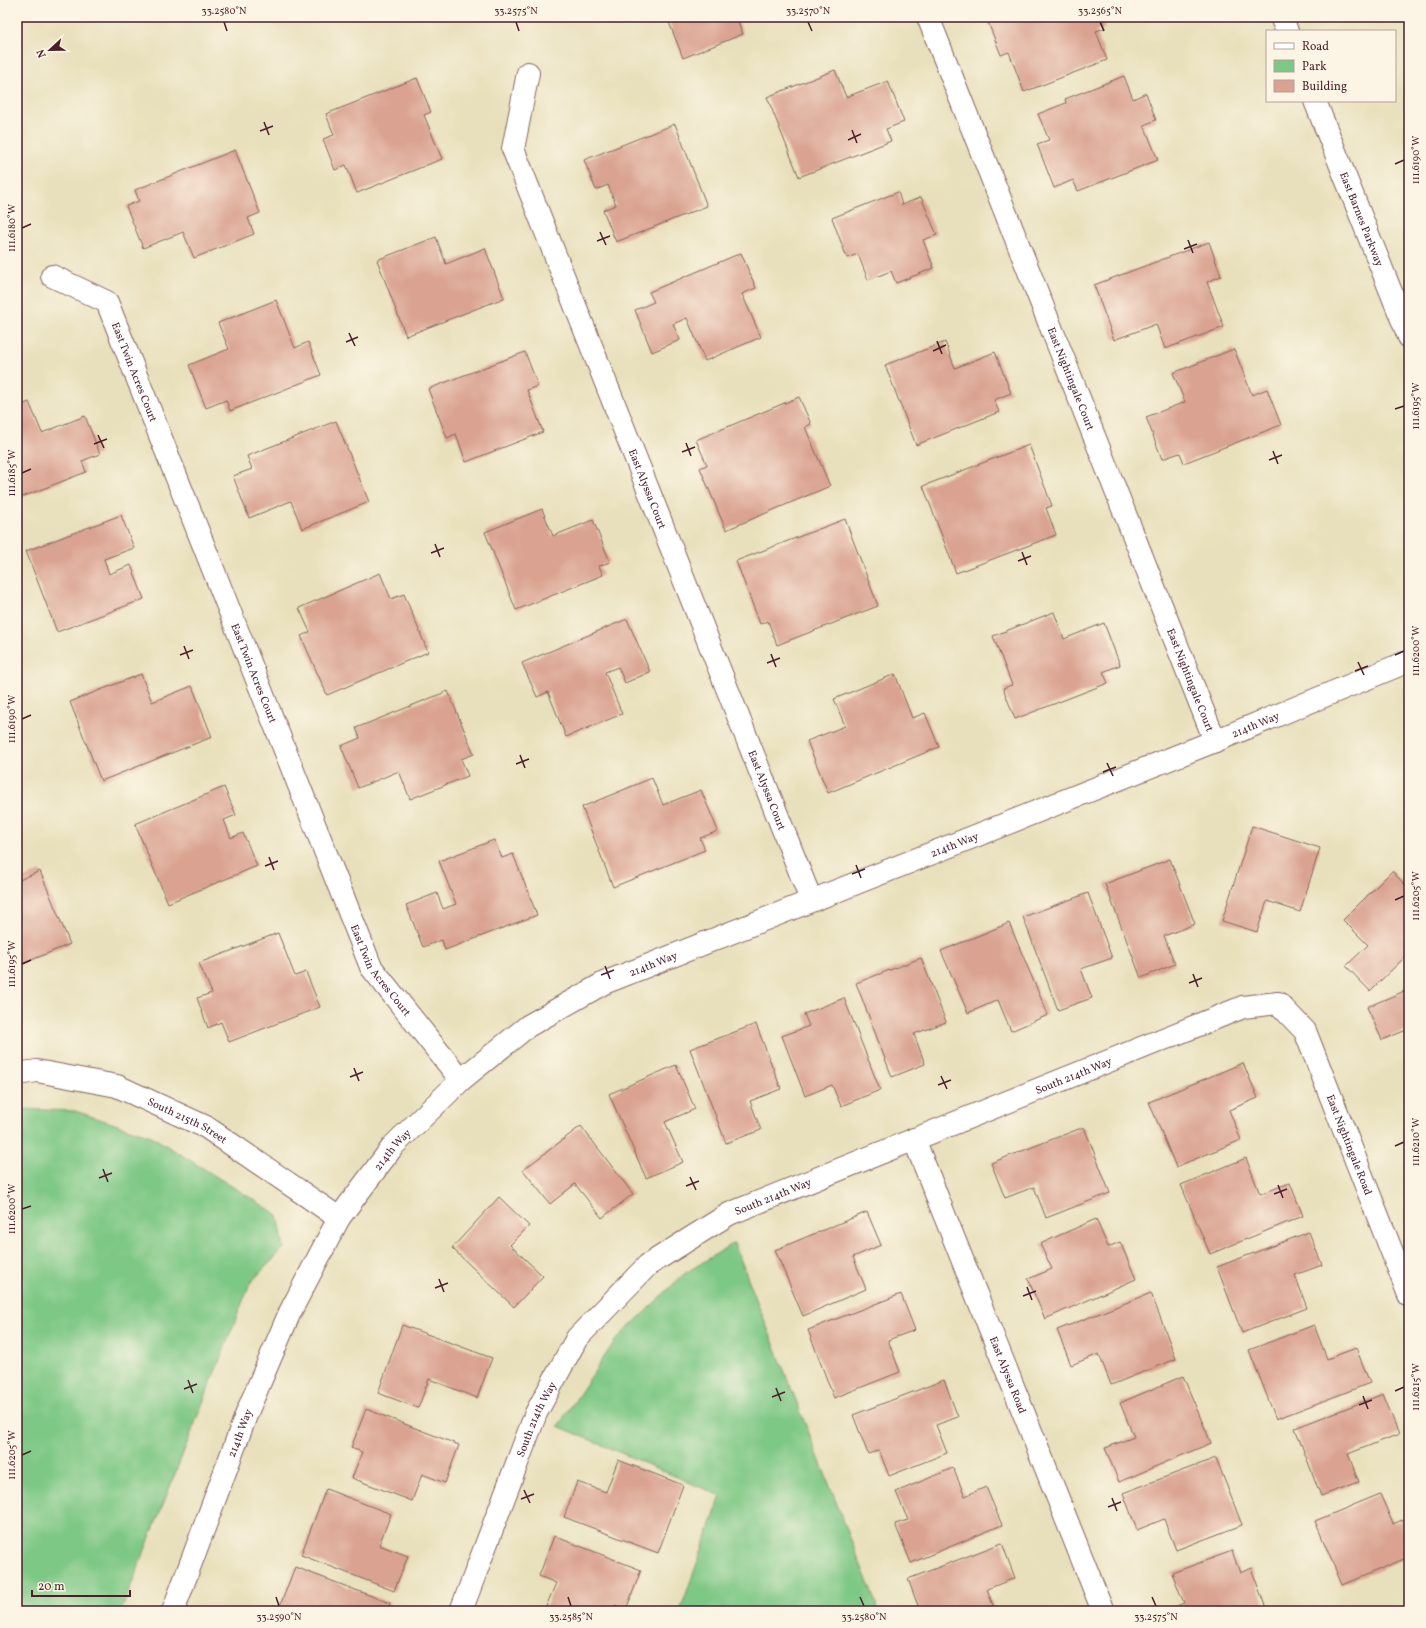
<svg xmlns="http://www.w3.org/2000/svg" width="1426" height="1628" font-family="Vollkorn,serif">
	<rect width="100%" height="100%" fill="#fcf5e5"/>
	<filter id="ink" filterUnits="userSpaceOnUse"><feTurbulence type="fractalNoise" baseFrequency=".025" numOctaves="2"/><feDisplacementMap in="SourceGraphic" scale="8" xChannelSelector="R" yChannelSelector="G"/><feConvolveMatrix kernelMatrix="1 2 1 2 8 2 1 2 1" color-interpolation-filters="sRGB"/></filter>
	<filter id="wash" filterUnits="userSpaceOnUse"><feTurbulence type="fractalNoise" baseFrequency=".012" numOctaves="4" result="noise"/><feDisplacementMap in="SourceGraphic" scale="16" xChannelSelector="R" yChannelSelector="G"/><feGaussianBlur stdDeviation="0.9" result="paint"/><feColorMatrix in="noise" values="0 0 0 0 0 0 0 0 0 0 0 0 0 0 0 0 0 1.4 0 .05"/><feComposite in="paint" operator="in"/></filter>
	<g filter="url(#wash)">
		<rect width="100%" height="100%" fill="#e8e0bc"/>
		<g fill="#7ec885" stroke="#647458">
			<polygon points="17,1109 75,1111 151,1136 278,1215 284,1248 250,1283 121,1611 17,1611"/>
			<polygon points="734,1243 879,1611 680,1611 721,1496 558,1426 615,1341 684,1274"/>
		</g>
		<g id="blocks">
			<g fill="#daa391">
				<polygon points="667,17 736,17 743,34 683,58"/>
				<polygon points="986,17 1101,17 1105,28 1096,31 1107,60 1024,92 1009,52 1001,55"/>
				<polygon points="835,70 846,97 888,81 904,122 886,129 891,141 799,177 767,97"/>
				<polygon points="1124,76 1133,99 1146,93 1156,120 1144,125 1158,160 1078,191 1073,180 1054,188 1037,144 1049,140 1038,114 1066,103 1065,99"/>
				<polygon points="417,78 431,112 424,115 442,159 357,193 346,165 335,170 323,139 334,135 326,114"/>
				<polygon points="675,124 707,206 616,242 603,210 616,205 608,185 596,190 584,160"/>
				<polygon points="235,150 260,213 248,218 254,234 194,258 183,232 143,248 126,206 139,201 135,190"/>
				<polygon points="898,192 902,205 921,197 937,235 923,240 934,268 896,283 891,271 868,280 858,254 847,258 832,218"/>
				<polygon points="436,237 446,264 485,248 504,298 406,336 377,260"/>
				<polygon points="1209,242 1221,276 1207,282 1224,327 1165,349 1156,324 1114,340 1094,285"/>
				<polygon points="741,253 756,288 742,294 761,337 705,361 687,318 673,324 680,340 652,352 635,310 654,302 649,292"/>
				<polygon points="276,300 295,348 308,342 321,375 230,411 226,400 206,408 189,365 229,349 218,323"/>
				<polygon points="945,342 955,368 995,352 1011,393 994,400 999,412 916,445 885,365"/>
				<polygon points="1234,349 1252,395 1267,389 1281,425 1184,463 1180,453 1162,459 1146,417 1185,402 1173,373"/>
				<polygon points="525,352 538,386 527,390 543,432 466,462 456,434 447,438 428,389"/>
				<polygon points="799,397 811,424 805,427 830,486 726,530 700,468 707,465 696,440"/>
				<polygon points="29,402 42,433 85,416 100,454 82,461 86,472 17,499 17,407"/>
				<polygon points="336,421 369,502 302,529 291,501 249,518 233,476 252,469 247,456"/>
				<polygon points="1029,445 1052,506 1046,508 1056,535 956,573 923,486"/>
				<polygon points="542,509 553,536 593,520 610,562 599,566 603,575 516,610 485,532"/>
				<polygon points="121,515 134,548 104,559 109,574 131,565 144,599 57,632 26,551"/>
				<polygon points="845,519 878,606 777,645 768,621 760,624 736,561"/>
				<polygon points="380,573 391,599 404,594 428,652 327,695 301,636 310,632 299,608"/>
				<polygon points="1054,612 1064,639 1104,623 1120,665 1103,672 1108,683 1015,719 1003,688 1012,685 993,636"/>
				<polygon points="627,619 650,672 625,683 618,667 605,672 622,714 566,737 548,692 537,697 522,663"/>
				<polygon points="141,674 152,702 192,686 212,737 101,781 70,702"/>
				<polygon points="895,674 912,718 925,713 939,747 828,793 807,741 845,726 834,699"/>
				<polygon points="448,691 474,754 461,759 468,776 410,799 399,771 358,788 341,746 360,738 356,728"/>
				<polygon points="652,778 663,805 701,790 718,831 700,838 705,850 613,887 582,807"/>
				<polygon points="224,787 236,815 224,820 231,838 243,833 257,866 168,903 135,824"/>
				<polygon points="1252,826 1320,848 1300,912 1267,901 1257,932 1222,921"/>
				<polygon points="494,840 502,858 513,854 537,915 445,950 442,940 423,947 406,905 437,893 443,909 456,904 439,861"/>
				<polygon points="1170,859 1195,924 1164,936 1175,964 1141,978 1105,884"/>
				<polygon points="40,871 70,944 17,966 17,881"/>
				<polygon points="1392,871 1409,889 1409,953 1370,991 1346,966 1368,945 1343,920"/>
				<polygon points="1088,893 1112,958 1081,969 1092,998 1058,1010 1023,917"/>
				<polygon points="1009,923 1048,1015 1011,1031 998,1000 968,1013 941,951"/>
				<polygon points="278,933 295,976 306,972 320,1007 229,1042 221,1022 208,1028 197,998 212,993 199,963"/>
				<polygon points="921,958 946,1022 914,1034 925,1064 892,1077 856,983"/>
				<polygon points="1409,989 1409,1029 1382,1040 1367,1007"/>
				<polygon points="844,998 880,1090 841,1106 832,1085 805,1096 782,1036 809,1026 804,1014"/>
				<polygon points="756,1024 781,1089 750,1101 761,1130 726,1143 690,1049"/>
				<polygon points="1243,1063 1258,1098 1229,1110 1241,1140 1176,1167 1149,1102"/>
				<polygon points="676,1065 695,1109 665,1122 683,1162 646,1178 609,1094"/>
				<polygon points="581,1126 633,1194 602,1218 575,1184 550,1204 523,1170"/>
				<polygon points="1084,1127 1110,1193 1046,1218 1034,1187 1005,1198 991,1163"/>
				<polygon points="1246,1158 1260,1194 1290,1183 1303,1216 1210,1254 1181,1185"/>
				<polygon points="499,1197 529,1226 510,1245 543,1276 514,1307 452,1248"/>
				<polygon points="867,1212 881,1245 853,1257 866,1289 803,1316 775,1250"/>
				<polygon points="1096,1219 1108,1247 1120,1242 1136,1279 1045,1319 1028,1279 1052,1269 1040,1244"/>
				<polygon points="1309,1232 1322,1265 1295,1275 1307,1308 1242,1333 1217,1267"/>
				<polygon points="1151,1293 1176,1359 1111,1385 1099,1354 1071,1365 1057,1330"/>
				<polygon points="901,1294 915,1330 888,1340 900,1372 834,1398 808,1330"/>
				<polygon points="402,1325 492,1358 477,1398 429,1379 418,1408 378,1393"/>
				<polygon points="1314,1325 1327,1359 1356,1348 1370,1383 1276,1419 1249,1350"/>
				<polygon points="1183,1376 1211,1443 1119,1482 1105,1448 1134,1437 1120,1403"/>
				<polygon points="944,1380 958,1417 936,1425 947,1453 889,1476 879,1450 868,1454 853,1415"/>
				<polygon points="1383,1394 1399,1434 1348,1454 1359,1482 1321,1496 1295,1428"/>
				<polygon points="366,1409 459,1445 445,1483 422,1474 412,1501 352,1478 362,1452 351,1448"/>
				<polygon points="1216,1458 1242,1525 1176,1550 1164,1519 1137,1530 1123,1493"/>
				<polygon points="618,1460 683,1485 658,1553 564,1517 577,1482 606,1492"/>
				<polygon points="953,1468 965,1496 986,1487 1002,1525 911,1563 895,1524 908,1520 896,1492"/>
				<polygon points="326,1489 391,1514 379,1545 408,1556 394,1591 301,1555"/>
				<polygon points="1380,1494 1393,1524 1409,1517 1409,1557 1342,1585 1315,1521"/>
				<polygon points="554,1536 641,1570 626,1610 615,1605 613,1611 549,1611 545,1609 556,1583 539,1576"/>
				<polygon points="1002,1543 1015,1578 987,1589 995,1611 920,1611 908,1579"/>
				<polygon points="1232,1551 1240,1573 1251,1568 1267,1611 1162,1611 1184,1603 1172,1573"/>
				<polygon points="295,1567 390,1603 388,1611 278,1611"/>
			</g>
		</g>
	</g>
	<g filter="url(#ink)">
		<use href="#blocks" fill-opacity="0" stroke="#81635e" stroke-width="1"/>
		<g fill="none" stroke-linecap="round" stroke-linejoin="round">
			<defs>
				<g id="street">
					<path id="s1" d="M928,17l287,724"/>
					<polyline points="1281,17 1287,31"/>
					<path id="s2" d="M528,73l-15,76 298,751"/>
					<path id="s3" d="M1315,101l94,236"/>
					<path id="s4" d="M52,276l55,26 264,665 90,113"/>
					<path id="s5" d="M17,1074l20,-3 80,15 89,41 133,91"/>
					<path id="s6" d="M914,1139l189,472"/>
					<path id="s7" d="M173,1611l75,-201 42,-98 49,-94 55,-73 67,-65 67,-54 76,-43 611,-242 194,-80"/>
					<path id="s8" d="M461,1611l75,-198 41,-75 71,-73 81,-51 514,-207 35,-4 27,28 104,264"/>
				</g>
			</defs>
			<use href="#street" stroke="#81635e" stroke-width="24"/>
			<use href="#street" stroke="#fff" stroke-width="22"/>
		</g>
	</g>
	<path fill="none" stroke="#4a1f2b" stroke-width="1.5" d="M224,22l3,9M516,22l3,9M808,22l4,9M1100,22l4,9M264,122l5,13M852,130l5,13M260,131l13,-5M848,140l13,-6M1395,164l9,-4M22,228l9,-4M600,232l6,13M1188,240l5,13M597,241l13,-5M1184,249l13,-5M349,333l6,13M937,341l5,13M346,342l12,-5M933,351l13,-6M1395,409l9,-3M98,435l6,13M686,443l5,13M94,444l13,-5M1273,451l5,13M682,452l13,-5M1269,460l13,-5M22,473l9,-4M435,544l5,13M1022,552l5,13M431,553l13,-5M1018,561l13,-5M184,646l5,13M771,654l5,13M180,655l13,-5M1395,655l9,-4M1358,662l6,13M767,663l13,-5M1355,671l13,-5M22,719l9,-4M520,755l5,13M1107,763l6,13M516,764l13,-5M1103,772l13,-5M269,857l5,13M856,865l5,13M265,866l13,-5M852,874l13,-5M1395,900l9,-4M22,964l9,-4M605,966l5,13M1193,974l5,13M601,975l13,-5M1189,983l13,-5M354,1068l5,13M941,1076l6,13M350,1077l13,-5M938,1085l13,-5M1395,1146l9,-4M103,1169l5,13M690,1177l6,13M99,1178l13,-5M1278,1185l5,13M686,1186l13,-5M1274,1194l13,-5M22,1209l9,-3M439,1279l5,13M1027,1287l5,13M435,1288l13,-5M1023,1296l13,-5M188,1380l5,13M776,1388l5,13M184,1389l13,-5M1395,1391l9,-4M1363,1396l5,13M772,1397l13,-5M1359,1405l13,-5M22,1455l9,-4M524,1490l6,13M1112,1498l5,13M521,1499l13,-5M1108,1507l13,-5M276,1597l3,9M568,1597l3,9M860,1597l4,9M1152,1597l4,9"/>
	<g text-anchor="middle" stroke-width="3" stroke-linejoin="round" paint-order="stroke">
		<g font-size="11" fill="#4a1f2b" stroke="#fcf5e5">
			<text dy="4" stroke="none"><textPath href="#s3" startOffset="127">East Barnes Parkway</textPath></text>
			<text dy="4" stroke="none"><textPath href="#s4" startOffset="136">East Twin Acres Court</textPath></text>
			<text dy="4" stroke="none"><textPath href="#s1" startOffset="389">East Nightingale Court</textPath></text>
			<text dy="4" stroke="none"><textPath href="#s2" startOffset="443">East Alyssa Court</textPath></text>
			<text dy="4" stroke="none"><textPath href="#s4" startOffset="460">East Twin Acres Court</textPath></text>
			<text dy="4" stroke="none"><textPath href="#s1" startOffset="713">East Nightingale Court</textPath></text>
			<text dy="4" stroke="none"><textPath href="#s7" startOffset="1486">214th Way</textPath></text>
			<text dy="4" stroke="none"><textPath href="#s2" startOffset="767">East Alyssa Court</textPath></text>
			<text dy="4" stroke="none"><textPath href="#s7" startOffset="1162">214th Way</textPath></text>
			<text dy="4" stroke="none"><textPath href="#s7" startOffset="838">214th Way</textPath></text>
			<text dy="4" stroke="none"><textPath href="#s4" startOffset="784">East Twin Acres Court</textPath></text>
			<text dy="4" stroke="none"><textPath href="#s8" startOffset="866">South 214th Way</textPath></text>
			<text dy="4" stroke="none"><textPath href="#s5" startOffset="180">South 215th Street</textPath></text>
			<text dy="4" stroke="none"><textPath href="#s8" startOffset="1245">East Nightingale Road</textPath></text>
			<text dy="4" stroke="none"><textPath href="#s7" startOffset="514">214th Way</textPath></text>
			<text dy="4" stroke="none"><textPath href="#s8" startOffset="542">South 214th Way</textPath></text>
			<text dy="4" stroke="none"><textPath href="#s6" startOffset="254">East Alyssa Road</textPath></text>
			<text dy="4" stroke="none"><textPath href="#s8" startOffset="206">South 214th Way</textPath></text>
			<text dy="4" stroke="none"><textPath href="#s7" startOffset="190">214th Way</textPath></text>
		</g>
	</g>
	<rect width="1426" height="1628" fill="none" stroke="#fcf5e5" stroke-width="44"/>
	<rect x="1266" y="30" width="130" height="72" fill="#fcf5e5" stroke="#b59f9b"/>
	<rect x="1274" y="43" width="20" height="6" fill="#ffffff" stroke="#b59f9b"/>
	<text x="1302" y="50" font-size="12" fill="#4a1f2b">Road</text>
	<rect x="1274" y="60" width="20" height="12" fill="#7ec885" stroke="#b59f9b"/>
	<text x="1302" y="70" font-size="12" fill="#4a1f2b">Park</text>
	<rect x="1274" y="80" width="20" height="12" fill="#daa391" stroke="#b59f9b"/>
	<text x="1302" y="90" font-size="12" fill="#4a1f2b">Building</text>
	<g transform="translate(50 50) rotate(248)" stroke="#fcf5e5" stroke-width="3" paint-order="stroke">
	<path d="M0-3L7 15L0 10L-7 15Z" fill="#4a1f2b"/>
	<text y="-6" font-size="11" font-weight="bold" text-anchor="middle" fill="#4a1f2b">N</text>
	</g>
	<path d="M32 1590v6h98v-6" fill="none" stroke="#4a1f2b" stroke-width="2"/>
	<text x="38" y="1590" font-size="12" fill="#4a1f2b" stroke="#fcf5e5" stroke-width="3" paint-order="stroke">20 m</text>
	<rect x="22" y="22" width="1382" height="1584" fill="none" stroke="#4a1f2b" stroke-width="1.5"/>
	<g font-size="10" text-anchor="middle" fill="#4a1f2b">
		<text x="224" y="14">33.2580°N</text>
		<text x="516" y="14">33.2575°N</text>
		<text x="808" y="14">33.2570°N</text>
		<text x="1100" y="14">33.2565°N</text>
		<text transform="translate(1415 160) rotate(-90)" y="4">111.6190°W</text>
		<text transform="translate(11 228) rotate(-90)" y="4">111.6180°W</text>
		<text transform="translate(1415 406) rotate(-90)" y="4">111.6195°W</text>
		<text transform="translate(11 473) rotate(-90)" y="4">111.6185°W</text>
		<text transform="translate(1415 651) rotate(-90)" y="4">111.6200°W</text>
		<text transform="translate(11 719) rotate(-90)" y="4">111.6190°W</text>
		<text transform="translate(1415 896) rotate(-90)" y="4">111.6205°W</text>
		<text transform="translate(11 964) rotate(-90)" y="4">111.6195°W</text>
		<text transform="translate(1415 1142) rotate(-90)" y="4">111.6210°W</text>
		<text transform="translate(11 1209) rotate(-90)" y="4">111.6200°W</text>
		<text transform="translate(1415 1387) rotate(-90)" y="4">111.6215°W</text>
		<text transform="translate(11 1455) rotate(-90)" y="4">111.6205°W</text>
		<text x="279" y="1620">33.2590°N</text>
		<text x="571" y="1620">33.2585°N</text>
		<text x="864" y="1620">33.2580°N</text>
		<text x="1156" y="1620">33.2575°N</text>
	</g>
</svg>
